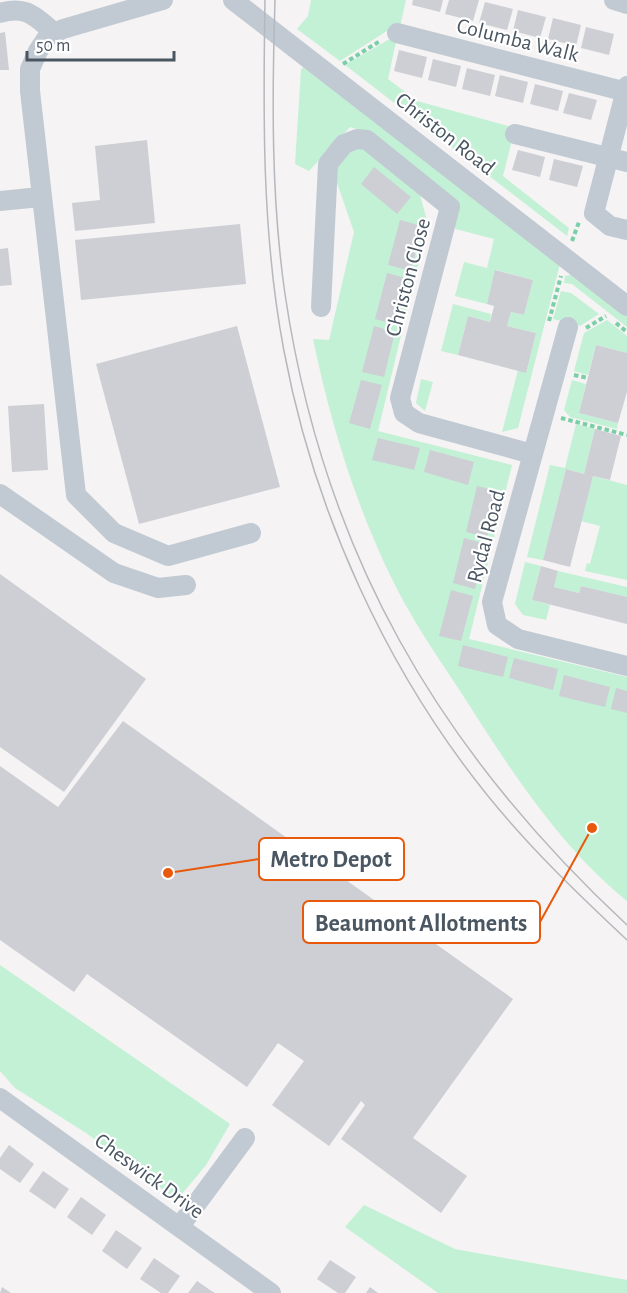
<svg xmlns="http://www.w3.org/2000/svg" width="627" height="1293" font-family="'Alegreya Sans',sans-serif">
	<rect width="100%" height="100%" fill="#f5f3f3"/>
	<g fill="#c3f1d5">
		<polygon points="311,0 406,0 400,26 390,29 340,61 297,29 308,16"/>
		<polygon points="393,37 397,37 388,79 417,101 515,128 503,176 569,228 567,236 345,65"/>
		<polygon points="304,66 560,264 518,428 502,432 518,370 526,372 536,333 507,326 511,312 524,315 533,280 496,270 487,304 455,296 464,262 487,268 494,239 452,228 457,202 454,198 373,134 350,127 309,171 295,164 301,70"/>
		<path d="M354,148l13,1 53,46 8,29 -50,207 134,34 -43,174 158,38v224c-64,-52 -112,-124 -156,-193 -22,-35 -46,-68 -66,-104 -45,-83 -73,-174 -92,-265l16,1 25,-108 -19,-55 4,-18z"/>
		<polygon points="575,274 627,315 627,327 572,284 564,283 565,276"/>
		<polygon points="561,291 571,293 599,314 580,326 553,319"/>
		<polygon points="453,304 491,314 490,322 468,316 458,355 441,351"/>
		<polygon points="607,320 627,336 627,353 596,345 588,375 574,371 584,333"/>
		<polygon points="421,379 433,382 425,411 416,403"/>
		<polygon points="572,380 586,384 579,413 618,423 617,429 570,417 564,410"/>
		<polygon points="576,424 595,429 584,474 566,469 543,560 527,557 550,465 565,468"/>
		<polygon points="593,476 627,485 627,580 585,571 587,563 590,564 600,526 581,521"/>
		<polygon points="525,562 541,566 532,600 550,605 546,620 523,615 515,604"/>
		<polygon points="558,571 627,587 627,605 626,597 581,586 579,593 554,587"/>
		<polygon points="0,965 230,1124 206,1165 181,1195 172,1196 86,1133 15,1088 0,1071"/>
		<polygon points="364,1205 455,1249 627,1280 627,1293 438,1293 345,1227"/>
	</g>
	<g fill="#cdcfd5">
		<polygon points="413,0 443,0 440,12 412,5"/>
		<polygon points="449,0 479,0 473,21 445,14"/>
		<polygon points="485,2 513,9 507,30 479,23"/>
		<polygon points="518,10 546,17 540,38 513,31"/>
		<polygon points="553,18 581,25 576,46 548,39"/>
		<polygon points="586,27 614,34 609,55 581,48"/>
		<polygon points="5,32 9,70 0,70 0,33"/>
		<polygon points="399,50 427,57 422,78 394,71"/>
		<polygon points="433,59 461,66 456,87 428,80"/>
		<polygon points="467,68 495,75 490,96 462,89"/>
		<polygon points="500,75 528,82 523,103 495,96"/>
		<polygon points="535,84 563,91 558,111 530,104"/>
		<polygon points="569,93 597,100 591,120 563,113"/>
		<polygon points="147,140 155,223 75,231 72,203 100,200 95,146"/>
		<polygon points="518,150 545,157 540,177 512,170"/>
		<polygon points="554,159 583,166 577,187 549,180"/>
		<polygon points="374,167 411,197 397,214 361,184"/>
		<polygon points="400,220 422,226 411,271 388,265"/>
		<polygon points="240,224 246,284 81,300 75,240"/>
		<polygon points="8,248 12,285 0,286 0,249"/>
		<polygon points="495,270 533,280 524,315 511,312 507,326 536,333 526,373 458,355 468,316 490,322 494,306 487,304"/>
		<polygon points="387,273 409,279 397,325 375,319"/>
		<polygon points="237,326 280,487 139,524 96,364"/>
		<polygon points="374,326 395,332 384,377 362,372"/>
		<polygon points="596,345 627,353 627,392 618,423 579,413"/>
		<polygon points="361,380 382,385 370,429 349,423"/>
		<polygon points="44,404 48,470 12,472 8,406"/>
		<polygon points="595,429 621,436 610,480 593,476 570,567 543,560 566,469 584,474"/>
		<polygon points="378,438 420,448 414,470 372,460"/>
		<polygon points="430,450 474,462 468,485 424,472"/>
		<polygon points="477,486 498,491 487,537 466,532"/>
		<polygon points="464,538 486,544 475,589 453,583"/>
		<polygon points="541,566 558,571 554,587 579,593 581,586 627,597 627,624 532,600"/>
		<polygon points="0,574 146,679 64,792 0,747"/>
		<polygon points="451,590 473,596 461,641 439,636"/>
		<polygon points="463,645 508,657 503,677 458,666"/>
		<polygon points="514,658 558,669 553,690 509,678"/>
		<polygon points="564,675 610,687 605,707 559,696"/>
		<polygon points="616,688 627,691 627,713 611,709"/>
		<polygon points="123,721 513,999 413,1138 467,1176 441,1213 341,1139 365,1105 361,1101 329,1146 272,1105 304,1061 278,1043 247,1087 87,974 74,992 0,940 0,766 58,807"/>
		<polygon points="9,1145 34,1164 20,1183 0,1169 0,1158"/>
		<polygon points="43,1171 69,1189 55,1209 29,1191"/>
		<polygon points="81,1197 106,1215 92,1235 67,1217"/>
		<polygon points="116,1230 142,1248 127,1269 102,1251"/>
		<polygon points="154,1258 180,1276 168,1293 161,1293 140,1279"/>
		<polygon points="330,1260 356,1277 345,1293 338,1293 317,1279"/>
		<polygon points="197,1281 210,1290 215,1293 188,1293"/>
		<polygon points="2,1287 11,1293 0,1293"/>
		<polygon points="370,1287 378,1293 366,1293"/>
	</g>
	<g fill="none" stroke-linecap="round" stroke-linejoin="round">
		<g stroke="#7ad0a6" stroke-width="4" stroke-dasharray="4.5 3" stroke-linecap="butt">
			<polyline points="343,64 380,41"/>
			<polyline points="572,241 579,222"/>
			<polyline points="549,321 561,276"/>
			<polyline points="616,323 627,332"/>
			<polyline points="586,328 606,316"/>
			<polyline points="574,375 588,378"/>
			<polyline points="561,418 627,435"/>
		</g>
		<g stroke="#c1cad2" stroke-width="20">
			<polyline points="163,0 63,29 48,36 38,51 30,69 30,91 76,495 114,533 168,556 251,533"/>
			<polyline points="233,0 627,306"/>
			<polyline points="614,0 627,4"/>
			<path d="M0,13c27,-8 35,4 55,20"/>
			<polyline points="397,33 627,92"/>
			<polyline points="627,86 594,213 610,226 627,230"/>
			<polyline points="515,134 627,162"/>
			<polyline points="0,201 40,197"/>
			<polyline points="321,307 328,164 344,144 357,139 367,140 450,207 400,398 404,413 419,423 532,454"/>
			<polyline points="568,327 492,602 497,625 518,639 627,666"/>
			<polyline points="0,494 114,573 158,588 186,585"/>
			<polyline points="0,1098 271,1293"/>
			<polyline points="180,1226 245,1138"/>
		</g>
		<g stroke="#b5b8bd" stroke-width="1.5">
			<path d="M265,0c-2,117 -3,236 19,351 30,160 102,319 204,445 42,52 90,98 139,144"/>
			<path d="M275,0c-3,97 -4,198 10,294 38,258 153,455 342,631"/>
		</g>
	</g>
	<g text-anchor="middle" stroke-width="4.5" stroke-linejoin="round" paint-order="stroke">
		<g font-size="22" fill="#4a5661" stroke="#fff">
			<text transform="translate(518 39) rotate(14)" y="8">Columba Walk</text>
			<text transform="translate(446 133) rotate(38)" y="8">Christon Road</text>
			<text transform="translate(407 277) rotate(-75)" y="8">Christon Close</text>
			<text transform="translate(485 536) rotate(-75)" y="8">Rydal Road</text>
			<text transform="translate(150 1175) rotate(36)" y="8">Cheswick Drive</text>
		</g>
	</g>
	<path fill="none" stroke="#e8590c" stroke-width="2" d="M168 873L259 859M592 828L540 922"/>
	<g fill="#e8590c" stroke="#fff" stroke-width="2">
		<circle cx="168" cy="873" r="6"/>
		<circle cx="592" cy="828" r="6"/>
	</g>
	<g fill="#fff" stroke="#e8590c" stroke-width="2">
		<rect x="259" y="838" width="145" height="42" rx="6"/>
		<rect x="303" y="901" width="237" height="42" rx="6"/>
	</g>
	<g font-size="24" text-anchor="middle" font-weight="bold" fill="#4a5661">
		<text x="331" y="867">Metro Depot</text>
		<text x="421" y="931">Beaumont Allotments</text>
	</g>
	<path d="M27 51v9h147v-9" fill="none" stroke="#4a5661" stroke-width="3"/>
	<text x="36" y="51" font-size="18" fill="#4a5661" stroke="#ffffff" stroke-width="4.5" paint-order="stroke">50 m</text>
</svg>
